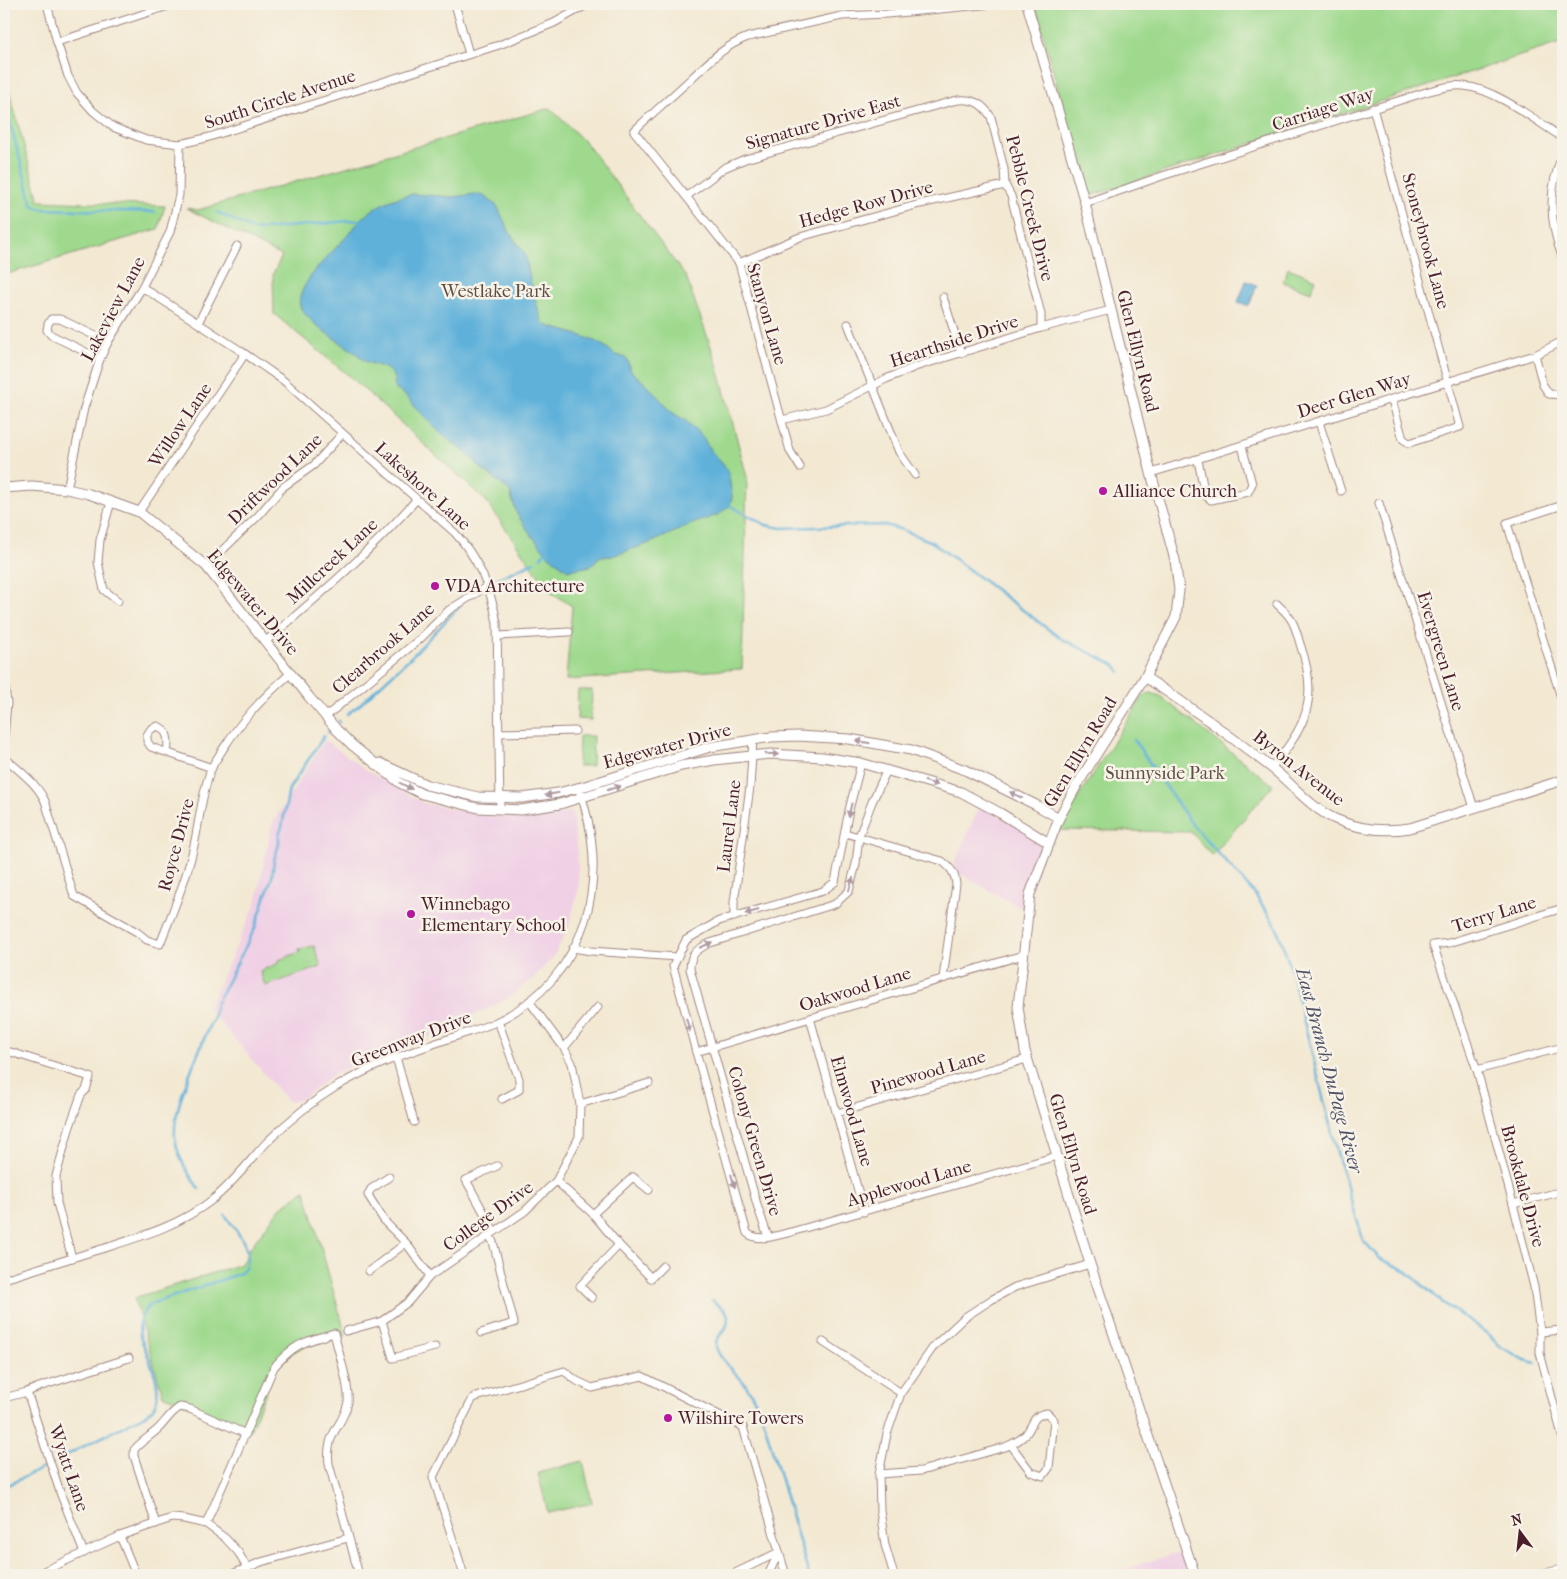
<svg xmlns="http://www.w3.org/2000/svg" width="1567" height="1579" font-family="'IM FELL French Canon',serif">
	<rect width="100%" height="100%" fill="#f7f3e8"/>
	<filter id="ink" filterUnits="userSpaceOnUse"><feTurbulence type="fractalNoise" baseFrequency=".02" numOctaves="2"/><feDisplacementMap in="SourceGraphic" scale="10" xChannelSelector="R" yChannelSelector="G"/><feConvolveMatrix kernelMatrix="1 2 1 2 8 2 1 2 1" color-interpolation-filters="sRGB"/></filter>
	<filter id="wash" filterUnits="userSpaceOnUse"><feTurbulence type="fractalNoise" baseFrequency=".0096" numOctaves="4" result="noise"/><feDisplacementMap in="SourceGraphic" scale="20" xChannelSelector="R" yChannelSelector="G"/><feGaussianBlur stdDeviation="1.12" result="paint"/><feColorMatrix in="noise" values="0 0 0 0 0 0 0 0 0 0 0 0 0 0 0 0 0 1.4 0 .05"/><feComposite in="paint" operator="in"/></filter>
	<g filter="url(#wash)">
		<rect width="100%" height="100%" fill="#f3e9d3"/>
		<g fill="#f0d0e5">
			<polygon points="325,740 366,770 423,803 493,817 534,816 572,812 577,850 579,887 569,926 552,959 529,982 504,1001 427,1037 384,1051 336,1073 300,1100 288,1102 208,1008 256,903 272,824"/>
			<polygon points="980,805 1046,843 1025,910 960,874 954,864"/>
			<polygon points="1183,1551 1192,1575 1106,1575"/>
		</g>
		<g fill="#9ed98d" stroke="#747c5c">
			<polygon points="1035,4 1563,4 1563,42 1087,197"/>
			<polygon points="4,72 39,201 165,206 158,229 4,275"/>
			<polygon points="550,108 586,143 686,277 717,364 747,477 742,669 566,680 572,606 550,592 486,501 354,380 274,314 273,274 282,256 186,208 198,210"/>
			<polygon points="1288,268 1316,279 1311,292 1283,282"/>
			<polygon points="578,690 592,690 591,720 577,719"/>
			<polygon points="1151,693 1160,696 1273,785 1212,856 1191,832 1057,830 1144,695"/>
			<polygon points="579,736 593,736 592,766 578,766"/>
			<polygon points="314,946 321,967 265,986 260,971 279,963 279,960 300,952 299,949"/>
			<polygon points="305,1190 346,1336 305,1346 292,1353 276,1367 250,1431 163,1395 134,1298 241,1264 250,1248 280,1208"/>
			<polygon points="583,1461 592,1503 548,1513 538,1473"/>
		</g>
		<g fill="#5eb1da" stroke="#546882">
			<path d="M413,194l40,3 22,-3 9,2 13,10 13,27 15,21 8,39 10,31c23,9 54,12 72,31l6,1 6,3 4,12 16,14 26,28 12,7 18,17 7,13 18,20 4,27 -2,8 -12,10 -26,9 -42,19 -38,13 -13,1 -8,9 -23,4 -19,-14 -20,-24 -12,-18 -8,-24 -26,-20 -19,-19 -25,-19 -34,-37 -10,-6c-1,-7 0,-14 -6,-18 -6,-6 -17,-6 -24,-10 -4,-2 -6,-6 -9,-8 -18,-13 -40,-24 -54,-43 -14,-19 34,-61 45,-74 8,-9 14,-18 24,-25 12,-9 27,-14 42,-17z"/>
			<polygon points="1246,281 1257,285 1249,306 1238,302"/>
		</g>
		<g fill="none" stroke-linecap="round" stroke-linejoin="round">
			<g stroke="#5eb1da" stroke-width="2.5">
				<polyline points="4,100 32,204 35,207 42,209 155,212"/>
				<polyline points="4,205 8,207"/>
				<polyline points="217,212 254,230 360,220 361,221"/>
				<path d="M727,504l39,21 15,3 103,-3c16,3 32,10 48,17l128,96 55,27 5,7"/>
				<polyline points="541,557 548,550"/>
				<polyline points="492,581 534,562"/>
				<polyline points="347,714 358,706 411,657 460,606"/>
				<polyline points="339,722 339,721"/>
				<polyline points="328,732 329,731"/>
				<polyline points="1134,740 1191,823 1254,893 1276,926 1290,966 1336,1149 1363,1240 1379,1258 1406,1271 1442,1302 1485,1332 1501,1347 1525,1360 1536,1363"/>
				<path d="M199,1189c-11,-16 -22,-32 -24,-52 -3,-31 24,-83 35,-113l3,-4 3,-16 39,-76 17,-51 2,-17 5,-16v-10l3,-7 7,-38 35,-53"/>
				<path d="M712,1300l13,10 3,6c0,4 0,8 -2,11 -2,6 -10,10 -10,17 0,14 21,29 29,40 7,10 12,20 17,31l47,160"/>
				<polyline points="1562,1371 1563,1371"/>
				<path d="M59,1459l86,-44c27,-15 3,-57 -5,-79 -2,-14 1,-26 14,-33l87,-30c17,-20 -4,-41 -16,-58"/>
				<polyline points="4,1487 43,1468"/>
			</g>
		</g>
	</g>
	<g filter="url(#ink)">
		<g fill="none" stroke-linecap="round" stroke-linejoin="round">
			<defs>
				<g id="street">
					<polyline points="47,4 57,42 68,76 77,93 93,111 113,127 146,140 180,144 206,138 499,45 554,23 588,4"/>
					<polyline points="455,4 469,54"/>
					<polyline points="57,42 174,4"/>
					<polyline points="1373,108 1460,427 1409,443 1403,439 1392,400"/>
					<path d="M1563,154c-16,35 -14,69 0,105"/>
					<path d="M687,196l37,-28 21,-9 208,-58c17,-4 29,1 38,16l13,52 1,16 6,11 30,118v14"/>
					<path d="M1085,203l77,-27 264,-84c12,-3 26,-8 38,-6 32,3 72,35 99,52"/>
					<polyline points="739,263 800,237 920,204 1005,185"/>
					<path d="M142,287l99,64 43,30 171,152c24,26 36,56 42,90l3,186"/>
					<polyline points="943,297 961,353"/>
					<polyline points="198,323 237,246"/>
					<polyline points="848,324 899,452 915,475"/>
					<polyline points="1535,355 1543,385 1549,394 1563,395"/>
					<polyline points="100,359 51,335 47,330 48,324 51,319 60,319 108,342"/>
					<polyline points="782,420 826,409 886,379 915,367 1041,328 1111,310"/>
					<polyline points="1319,422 1341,491"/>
					<polyline points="1198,460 1205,495 1211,500 1248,492 1252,484 1242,446"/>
					<path d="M800,467l-10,-16 -51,-188 -105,-132c16,-16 33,-30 49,-45 21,-19 38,-39 65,-49l94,-21 45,-2 106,-10"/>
					<polyline points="1151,473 1535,355 1563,341"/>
					<polyline points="67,489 84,408 100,359 108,342 140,291 170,232 179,195 180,144"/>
					<polyline points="111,502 100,540 98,562 104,590 118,601"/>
					<polyline points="1379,503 1474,808"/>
					<polyline points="139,512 245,354"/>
					<polyline points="1507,523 1563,704"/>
					<polyline points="1507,523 1563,505"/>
					<polyline points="206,566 258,516 283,487 314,465 342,434"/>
					<polyline points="498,636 569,632"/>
					<path d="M266,641c53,-45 104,-89 150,-141"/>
					<polyline points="4,680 7,703 4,737"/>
					<polyline points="325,717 421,638 449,610 486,587"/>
					<polyline points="499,733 575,731"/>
					<path d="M167,752c2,-10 2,-21 -9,-26l-7,3 -4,6v6l4,6 61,21"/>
					<path d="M4,757c15,14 32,25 41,44l29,95 63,36 10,8 13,4c11,-28 23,-56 31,-86 8,-29 9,-60 20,-89 3,-7 8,-13 12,-20 19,-30 41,-53 68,-76"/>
					<path d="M861,763l-12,47 -14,72 -12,9 -104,30 -33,19 -13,26 23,86 51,181c12,10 31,2 44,-1l266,-76"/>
					<path d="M1271,768c35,-40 48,-69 30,-121 -3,-9 -5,-21 -11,-29 -3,-5 -9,-10 -13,-14"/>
					<path d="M845,833l97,28c9,7 13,12 14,23l-13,94"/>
					<polyline points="1563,908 1449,943 1433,945 1477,1070 1513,1204 1534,1287 1540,1332 1540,1353 1563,1439"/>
					<polyline points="734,917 734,902 750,787 753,740"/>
					<polyline points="573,948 591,951 677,957"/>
					<polyline points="810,1018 864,1212"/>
					<polyline points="498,1021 519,1079 519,1090 502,1099"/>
					<polyline points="564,1048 598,1007"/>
					<polyline points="4,1050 90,1077 86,1090 81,1095 69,1129 56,1176 57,1203 72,1258"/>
					<polyline points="696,1052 1023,955"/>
					<polyline points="396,1057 414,1122"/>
					<polyline points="1477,1070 1563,1047"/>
					<polyline points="580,1104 649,1083"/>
					<polyline points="837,1113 1027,1059"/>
					<polyline points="389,1177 371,1189 368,1195 385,1222 406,1243 430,1276"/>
					<polyline points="556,1181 593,1214 619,1245 651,1278 663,1266"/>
					<polyline points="1513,1204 1563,1191"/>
					<polyline points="593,1214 633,1177 649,1190"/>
					<polyline points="494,1231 466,1180 497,1166"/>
					<path d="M768,1237l-10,-29 -68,-239c0,-15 7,-20 20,-26l125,-39 14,-13 7,-27 3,-28 13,-34 15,-32"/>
					<polyline points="369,1271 406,1243"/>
					<path d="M4,1279c33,-10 67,-21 101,-31 38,-12 75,-23 107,-48 21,-16 37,-39 55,-58 21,-21 44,-40 69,-55 34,-21 71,-34 109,-47 17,-6 35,-11 51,-18 92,-44 117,-145 82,-235"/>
					<polyline points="592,1298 580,1286 619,1245"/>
					<polyline points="382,1321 393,1358 435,1347"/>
					<polyline points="346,1331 382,1321 408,1302 430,1276 525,1211 556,1181 579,1137 580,1104 572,1063 564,1048 529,1001"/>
					<polyline points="1540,1332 1563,1330"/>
					<polyline points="481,1333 514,1323 493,1242 489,1235"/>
					<polyline points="823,1342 901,1393"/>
					<polyline points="27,1392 61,1495 84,1553"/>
					<polyline points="4,1398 27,1392 39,1387 129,1358"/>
					<path d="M879,1474l42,-3 84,-24c7,-3 15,-6 21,-13 8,-10 6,-19 21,-21l7,7 -5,48 -6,8 -12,-4 -20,-27"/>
					<path d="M156,1524l-22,-68v-6c7,-9 17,-14 25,-22 7,-7 12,-16 21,-21l10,2 56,25"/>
					<path d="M206,1524l68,-157c20,-23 31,-26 60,-34 4,18 16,53 14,69 -5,26 -23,29 -19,62l30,111"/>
					<polyline points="120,1536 136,1575"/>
					<polyline points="779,1552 786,1575"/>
					<polyline points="35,1575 120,1536 172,1518 184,1519 206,1524 225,1538 238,1552 247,1568 248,1575"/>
					<polyline points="230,1575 261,1562 348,1538"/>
					<polyline points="464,1575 433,1477 473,1398 564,1371 577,1381 592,1388 642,1376 743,1427 779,1552 731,1575"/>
					<polyline points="768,1575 779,1552"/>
					<polyline points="894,1575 885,1545 880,1510 879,1474 887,1434 901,1393 934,1346 965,1317 991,1300 1015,1287 1090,1264"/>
				</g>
				<g id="secondary">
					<polyline points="1027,4 1085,203 1151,473 1175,560 1179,590 1176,617 1145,677 1077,785 1059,818 1030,894 1018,1007 1025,1051 1090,1264 1195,1575"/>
					<polyline points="4,488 32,486 67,489 89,494 139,512 206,566 309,697 337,730 352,745 400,783 422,794 478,808 521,810 560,804 681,766 714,760 770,754 822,757 861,763 961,792 1000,813 1049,843"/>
					<path d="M1145,677c44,29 86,59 128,92 20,16 38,39 62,50 25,11 49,13 75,9l153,-48"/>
					<polyline points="380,763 427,785 478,797 522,798 558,793 585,786 710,747 771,737 798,736 849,739 911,750 965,770 1036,805 1059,818"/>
					<polyline points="1540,1575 1563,1570"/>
				</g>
			</defs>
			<use href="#street" stroke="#9e847f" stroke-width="9"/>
			<use href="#secondary" stroke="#9e847f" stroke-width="11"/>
			<use href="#street" stroke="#fff" stroke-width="7"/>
			<use href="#secondary" stroke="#fff" stroke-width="9"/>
		</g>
		<defs><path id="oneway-solid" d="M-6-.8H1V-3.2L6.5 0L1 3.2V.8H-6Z" transform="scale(1.25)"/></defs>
		<g fill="#ae9aa0">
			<use href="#oneway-solid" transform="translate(863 742) rotate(-170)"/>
			<use href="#oneway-solid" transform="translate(772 754) rotate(1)"/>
			<use href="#oneway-solid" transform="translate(931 783) rotate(18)"/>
			<use href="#oneway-solid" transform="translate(406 786) rotate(27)"/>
			<use href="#oneway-solid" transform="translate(614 788) rotate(-18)"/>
			<use href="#oneway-solid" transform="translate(552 794) rotate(170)"/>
			<use href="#oneway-solid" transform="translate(1016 795) rotate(-154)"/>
			<use href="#oneway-solid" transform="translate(850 810) rotate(103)"/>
			<use href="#oneway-solid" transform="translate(851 884) rotate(-73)"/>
			<use href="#oneway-solid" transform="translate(752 912) rotate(165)"/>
			<use href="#oneway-solid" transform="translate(706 945) rotate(-25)"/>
			<use href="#oneway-solid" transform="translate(688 1025) rotate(75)"/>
			<use href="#oneway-solid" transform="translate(733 1181) rotate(74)"/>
		</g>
	</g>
	<g fill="#b5179e" stroke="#f7f3e8" stroke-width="2">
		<circle cx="1103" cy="491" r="5"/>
		<circle cx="435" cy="586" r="5"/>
		<circle cx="411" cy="914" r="5"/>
		<circle cx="668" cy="1418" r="5"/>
	</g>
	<g text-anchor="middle" stroke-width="5" stroke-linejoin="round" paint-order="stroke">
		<g font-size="18" fill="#4a1f2b" stroke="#f7f3e8">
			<text transform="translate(280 99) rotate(-18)" y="6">South Circle Avenue</text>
			<text transform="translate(1323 109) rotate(-18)" y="6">Carriage Way</text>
			<text transform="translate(823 122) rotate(-16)" y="6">Signature Drive East</text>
			<text transform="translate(866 204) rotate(-15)" y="6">Hedge Row Drive</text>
			<text transform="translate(1030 208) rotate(76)" y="6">Pebble Creek Drive</text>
			<text transform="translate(1426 241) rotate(75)" y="6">Stoneybrook Lane</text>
			<text transform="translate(113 309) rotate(-62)" y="6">Lakeview Lane</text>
			<text transform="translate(767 314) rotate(74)" y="6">Stanyon Lane</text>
			<text transform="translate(954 341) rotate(-18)" y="6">Hearthside Drive</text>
			<text transform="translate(1138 351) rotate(76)" y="6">Glen Ellyn Road</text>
			<text transform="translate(1354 395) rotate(-17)" y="6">Deer Glen Way</text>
			<text transform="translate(180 425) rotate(-56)" y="6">Willow Lane</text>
			<text transform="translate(275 479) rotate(-44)" y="6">Driftwood Lane</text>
			<text transform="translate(423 486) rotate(42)" y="6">Lakeshore Lane</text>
			<text transform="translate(332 561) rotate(-43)" y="6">Millcreek Lane</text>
			<text transform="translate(253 602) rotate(50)" y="6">Edgewater Drive</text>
			<text transform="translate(383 648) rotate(-41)" y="6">Clearbrook Lane</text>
			<text transform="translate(1441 651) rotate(73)" y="6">Evergreen Lane</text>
			<text transform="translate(667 746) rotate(-15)" y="6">Edgewater Drive</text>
			<text transform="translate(1080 752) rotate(-59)" y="6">Glen Ellyn Road</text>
			<text transform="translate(1299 768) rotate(38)" y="6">Byron Avenue</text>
			<text transform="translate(729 826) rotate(-83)" y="6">Laurel Lane</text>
			<text transform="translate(176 845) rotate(-75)" y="6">Royce Drive</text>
			<text transform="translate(1494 914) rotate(-17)" y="6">Terry Lane</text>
			<text transform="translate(855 989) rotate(-17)" y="6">Oakwood Lane</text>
			<text transform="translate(411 1039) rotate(-21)" y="6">Greenway Drive</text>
			<text transform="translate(928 1072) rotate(-16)" y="6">Pinewood Lane</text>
			<text transform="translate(852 1111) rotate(74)" y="6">Elmwood Lane</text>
			<text transform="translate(755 1141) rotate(74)" y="6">Colony Green Drive</text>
			<text transform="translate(1073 1154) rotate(73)" y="6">Glen Ellyn Road</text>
			<text transform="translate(909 1183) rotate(-16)" y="6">Applewood Lane</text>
			<text transform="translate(1523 1186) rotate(75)" y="6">Brookdale Drive</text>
			<text transform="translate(488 1216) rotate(-36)" y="6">College Drive</text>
			<text transform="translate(69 1468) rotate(71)" y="6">Wyatt Lane</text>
		</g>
		<g font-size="18" fill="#5f4e44" stroke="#f7f3e8">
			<text x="496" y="297">Westlake Park</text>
			<text x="1165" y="779">Sunnyside Park</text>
		</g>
		<g font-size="18" fill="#4a1f2b" stroke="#f7f3e8" text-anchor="start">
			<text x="1113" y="497">Alliance Church</text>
			<text x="445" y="592">VDA Architecture</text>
			<text x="421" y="910">Winnebago<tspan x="421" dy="21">Elementary School</tspan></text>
			<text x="678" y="1424">Wilshire Towers</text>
		</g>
		<g font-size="19" font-style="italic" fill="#515268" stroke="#f7f3e8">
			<text transform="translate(1330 1070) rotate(75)" y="7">East Branch DuPage River</text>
		</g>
	</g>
	<rect width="1567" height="1579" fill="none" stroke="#f7f3e8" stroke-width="20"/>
	<g transform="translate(1520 1532) rotate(345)" stroke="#f7f3e8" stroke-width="4" paint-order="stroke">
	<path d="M0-4L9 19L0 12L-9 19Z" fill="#4a1f2b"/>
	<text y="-8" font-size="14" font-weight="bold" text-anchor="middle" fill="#4a1f2b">N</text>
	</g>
</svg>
